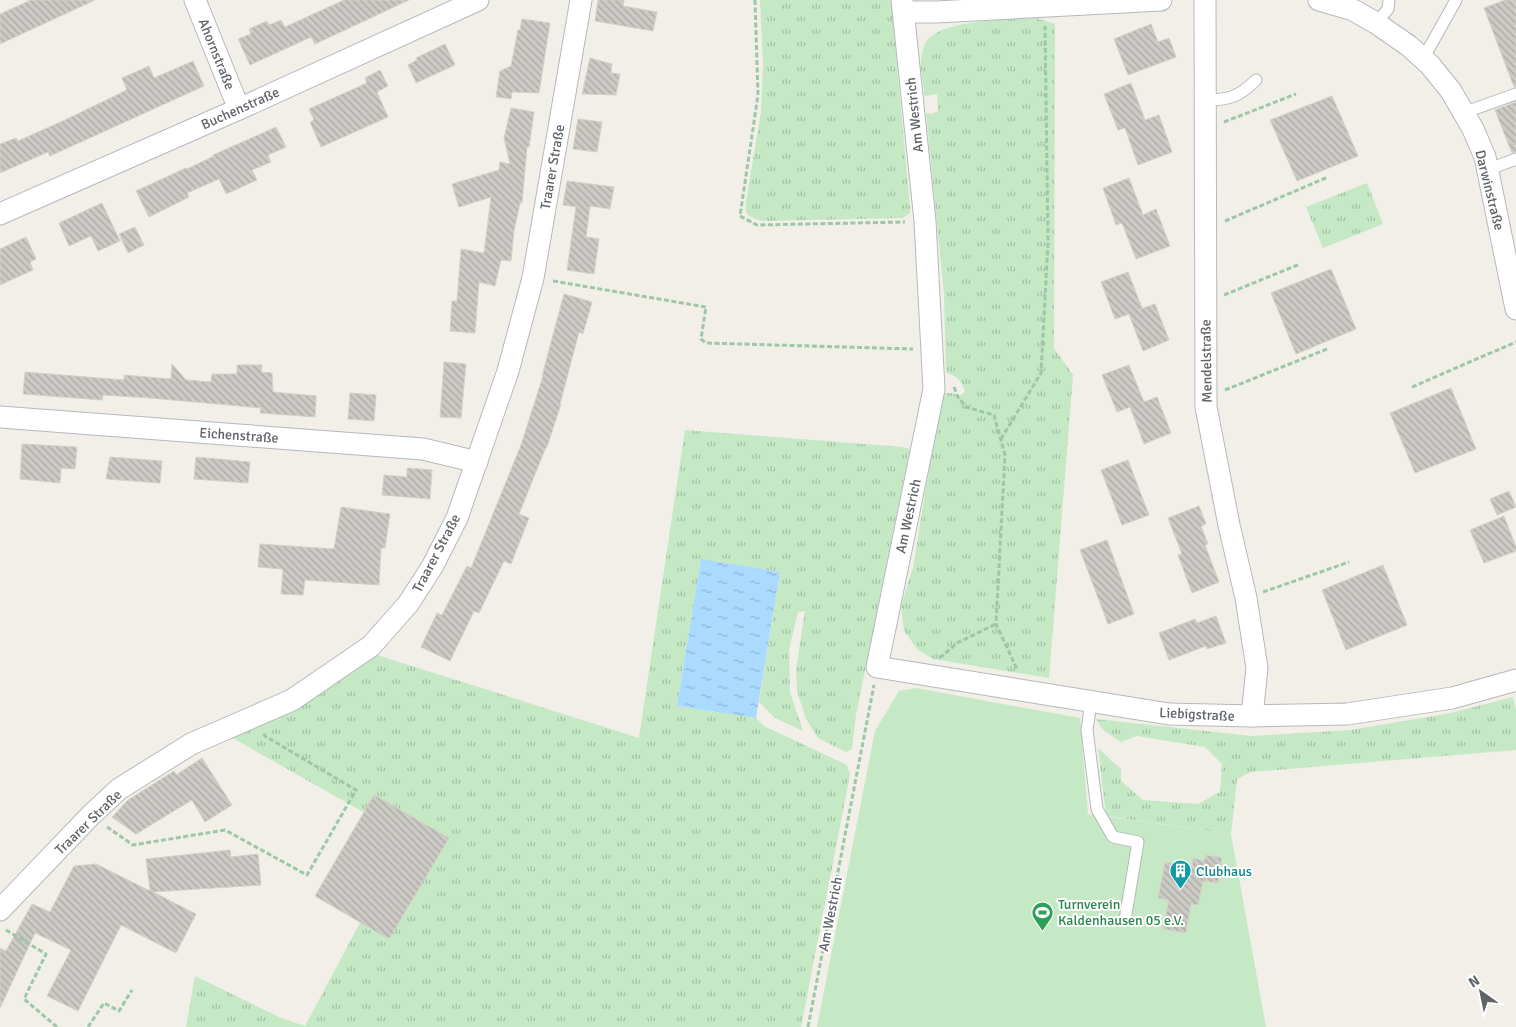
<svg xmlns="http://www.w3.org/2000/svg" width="1516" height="1027" font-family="Signika,sans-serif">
	<defs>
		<pattern id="grass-tufts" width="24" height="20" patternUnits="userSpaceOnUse" patternTransform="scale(1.25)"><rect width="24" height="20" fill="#c5e8c5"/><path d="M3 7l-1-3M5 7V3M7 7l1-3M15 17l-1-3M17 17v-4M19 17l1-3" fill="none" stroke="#a3c0a4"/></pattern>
		<pattern id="water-ripples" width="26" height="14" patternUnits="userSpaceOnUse" patternTransform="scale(1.25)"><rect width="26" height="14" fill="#aadaff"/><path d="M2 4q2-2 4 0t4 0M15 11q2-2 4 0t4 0" fill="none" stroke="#8eb4d2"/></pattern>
		<pattern id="building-back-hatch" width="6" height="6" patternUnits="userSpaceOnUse" patternTransform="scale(1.25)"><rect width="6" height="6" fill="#cccac5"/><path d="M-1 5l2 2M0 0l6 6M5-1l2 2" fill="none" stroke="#a9a8a4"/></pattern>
	</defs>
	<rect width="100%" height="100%" fill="#f1efe8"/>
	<g fill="url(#grass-tufts)">
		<path d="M760,0h131l19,207v6l-7,5 -142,3c-13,-5 -17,-5 -15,-20l15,-89 2,-48z"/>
		<path d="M1036,18l19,6 -1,324 19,27 -24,303 -116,-19 -15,-9 -14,-19 -3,-25 12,-38 27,-167 3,-8h10l5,4 7,-5c-3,-10 -8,-17 -19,-19l-2,-79 -18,-181 6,1 6,-3 -1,-17 -12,2c-2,-15 -7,-32 -2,-46 1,-4 4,-11 7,-13 22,-18 78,-17 106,-19z"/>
		<polygon points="1367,183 1383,224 1323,248 1306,207"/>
		<polygon points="685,430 902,447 910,449 856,715 852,749 846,752 818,738 806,719 797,691 796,670 805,611 798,612 789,650 790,692 803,731 775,718 759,702 780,572 701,560 677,706 756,718 764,726 847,765 850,775 801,1027 186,1027 195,976 281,1018 305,1026 361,921 395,830 229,736 374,654 639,738"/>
		<polygon points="1513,697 1516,710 1516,750 1251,772 1237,779 1231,834 1106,816 1098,748 1121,769 1121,781 1143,800 1198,804 1220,792 1222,764 1205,747 1137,736 1121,742 1103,730 1096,719 1252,736 1351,730 1451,713"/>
	</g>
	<polygon fill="#c5e8c5" points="916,688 1080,718 1088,814 1231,834 1266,1027 817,1027 875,731 899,691"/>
	<polygon fill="url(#water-ripples)" points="701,559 780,572 756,718 677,706"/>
	<g fill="url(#building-back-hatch)" stroke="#d6d1c6">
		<polygon points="31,0 95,0 0,44 0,14"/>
		<polygon points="344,0 409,0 315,44 311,37 250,65 238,39 251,34 249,29 267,21 269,25 281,20 285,27"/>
		<polygon points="598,0 624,0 623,6 657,12 653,31 595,21"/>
		<polygon points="1505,0 1516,0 1516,87 1514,87 1484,8"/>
		<polygon points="522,19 550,23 539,93 512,92 511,99 496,97 500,71 511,66 518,30 520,30"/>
		<polygon points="1151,24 1158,42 1169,38 1176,57 1128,75 1114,39"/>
		<polygon points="445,44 455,65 416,83 408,65 417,60 416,58"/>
		<polygon points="590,58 612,64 611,73 620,74 616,95 582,94"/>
		<polygon points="193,61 204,86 50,156 48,152 0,173 0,144 16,138 18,141 65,120 127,90 122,78 149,66 154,78"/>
		<polygon points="380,70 388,86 377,92 388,117 321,147 310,122 314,120 309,109 367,83 365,78"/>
		<polygon points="1131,83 1145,120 1159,115 1172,152 1138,165 1125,128 1118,130 1104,94"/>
		<polygon points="1332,96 1358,156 1297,181 1270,120"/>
		<polygon points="1516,102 1516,152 1512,153 1495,110"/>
		<polygon points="511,108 534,112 529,147 527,147 522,203 520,203 514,231 511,261 501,260 495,286 479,282 475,333 450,331 452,301 457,301 461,249 484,253 491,197 459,207 452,184 499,170 500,162 510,164 504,138"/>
		<polygon points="578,119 602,122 597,152 573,149"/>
		<polygon points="276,127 286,147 268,155 271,162 252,170 257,180 226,194 219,179 187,193 189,197 149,217 136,191 186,168 187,169 214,156 213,155"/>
		<polygon points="1129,178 1143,215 1156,209 1170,246 1136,259 1122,223 1116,225 1103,188"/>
		<polygon points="567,181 614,187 610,209 590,206 586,237 599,239 594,274 567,270 576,207 563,205"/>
		<polygon points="102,203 120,241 98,251 91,236 69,246 59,223"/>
		<polygon points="135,227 144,245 128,253 119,234"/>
		<polygon points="26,237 36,259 30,262 33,270 0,285 0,249"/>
		<polygon points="1331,269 1356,329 1296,354 1271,293"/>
		<polygon points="1128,272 1142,308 1138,310 1155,304 1169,340 1143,351 1129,314 1115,319 1101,282"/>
		<polygon points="564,294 592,302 583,334 579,332 560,404 561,404 547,447 546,447 519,514 529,518 511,564 504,561 479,613 474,611 450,661 421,647 437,613 442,615 467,566 471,568 504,487 521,445 543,376 542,376"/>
		<polygon points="444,362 466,364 461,418 440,417"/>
		<polygon points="172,364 186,380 211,382 212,374 237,374 237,365 262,365 261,372 272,373 273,392 316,396 315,417 260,413 261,408 150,398 103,395 102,400 23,394 25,372 124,380 124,375 171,379"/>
		<polygon points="1129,365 1144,402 1157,397 1171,433 1144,444 1130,407 1117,412 1102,375"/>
		<polygon points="1451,388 1476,449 1415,473 1390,413"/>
		<polygon points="350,393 376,395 374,421 348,419"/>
		<polygon points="22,444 77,447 75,469 61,468 60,483 20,479"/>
		<polygon points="110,457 162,461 160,483 106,479"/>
		<polygon points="196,457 250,462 248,483 194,479"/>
		<polygon points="1128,460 1149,515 1122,525 1101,470"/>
		<polygon points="407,468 432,470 430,499 382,495 384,475 407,477"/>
		<polygon points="1509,491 1516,507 1497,515 1490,499"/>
		<polygon points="1199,506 1206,524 1201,526 1208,544 1205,545 1219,582 1192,593 1178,555 1182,554 1168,518"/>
		<polygon points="341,507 390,514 385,548 381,548 379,585 305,580 303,595 281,594 283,569 258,567 260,544 334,549"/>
		<polygon points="1504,516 1516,547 1516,551 1484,563 1470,530"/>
		<polygon points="1107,540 1134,614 1108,624 1080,550"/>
		<polygon points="1383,565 1407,625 1346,650 1322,590"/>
		<polygon points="1216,616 1226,643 1207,649 1206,646 1169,660 1159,633 1195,619 1197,623"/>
		<polygon points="202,758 232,805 205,822 192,800 136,834 112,817 128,800 174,771 176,775"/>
		<polygon points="374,795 449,838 389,939 315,896"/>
		<polygon points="230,850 231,857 258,854 261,885 153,892 196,914 176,953 121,925 78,1011 47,996 71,950 35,933 0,1008 0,948 6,951 32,904 50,912 74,866 96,864 150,891 146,859"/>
		<polygon points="1206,855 1222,858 1218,883 1203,881 1198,905 1191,904 1186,933 1163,929 1169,900 1158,898 1165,862 1192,867 1193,858 1204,861"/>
	</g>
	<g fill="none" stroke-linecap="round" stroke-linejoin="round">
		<defs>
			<g id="service">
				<polyline points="1376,23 1388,9 1389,0"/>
				<polyline points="1423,59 1456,0"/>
				<path d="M1205,101c24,-2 33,-3 51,-21"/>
				<polyline points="1463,113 1516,94"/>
				<polyline points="1487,170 1516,159"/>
				<polyline points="1091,702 1087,730 1097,809 1113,837 1138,842 1125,920"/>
			</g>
			<g id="minor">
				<polyline points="195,0 239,109"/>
				<polyline points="902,0 925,221 934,389 877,667 1169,714 1252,716 1347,714 1452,698 1516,680"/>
				<polyline points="1205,0 1206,407 1229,525 1246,598 1257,668 1252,716"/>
				<polyline points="1319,0 1353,10 1376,23 1409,46 1430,65 1451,91 1473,129 1485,157 1516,309"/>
				<polyline points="904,12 936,12 1161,0"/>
				<polyline points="0,214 239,109 478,0"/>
				<polyline points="0,417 423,449 477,462"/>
				<polyline points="0,910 91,815 119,789 191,744 292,700 371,646 408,604 432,567 457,518 508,371 533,278 581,0"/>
			</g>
		</defs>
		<use href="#service" stroke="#b5b8bc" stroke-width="13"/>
		<use href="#minor" stroke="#b5b8bc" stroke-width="23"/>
		<g stroke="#9cc7a9" stroke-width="3" stroke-dasharray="5 2.5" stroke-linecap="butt">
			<polyline points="755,0 758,95 740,216 757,225 905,222"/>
			<polyline points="1224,122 1296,94"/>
			<polyline points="1225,221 1328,177"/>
			<polyline points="553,281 706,307 701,339 706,343 913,349"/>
			<polyline points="1224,295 1300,264"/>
			<polyline points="954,387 958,397 966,407 994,415 1005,455 996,624 1017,669"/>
			<polyline points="1412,387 1516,342"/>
			<polyline points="1225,390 1327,349"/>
			<polyline points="1001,439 1041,373 1048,242 1045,26"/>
			<polyline points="1263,592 1349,562"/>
			<polyline points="940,658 957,643 996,624"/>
			<polyline points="107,827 133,845 225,830 307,875 356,790 265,736 263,732"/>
			<polyline points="6,930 46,954 24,999 57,1027"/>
			<polyline points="88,1027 104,1003 119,1011 132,990"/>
			<polyline points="808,1027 874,685"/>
		</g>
		<use href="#service" stroke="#fff" stroke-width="11"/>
		<use href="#minor" stroke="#fff" stroke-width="21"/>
	</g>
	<defs>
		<symbol id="building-pin" viewBox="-11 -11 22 30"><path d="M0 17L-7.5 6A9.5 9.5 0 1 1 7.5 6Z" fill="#0f9aa8" stroke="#fff"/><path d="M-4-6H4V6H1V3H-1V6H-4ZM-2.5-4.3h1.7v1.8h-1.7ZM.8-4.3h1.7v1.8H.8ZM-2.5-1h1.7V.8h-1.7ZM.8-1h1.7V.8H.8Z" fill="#fff"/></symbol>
		<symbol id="stadium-pin" viewBox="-11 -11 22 30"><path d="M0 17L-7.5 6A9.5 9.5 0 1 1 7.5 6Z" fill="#2e9e5b" stroke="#fff"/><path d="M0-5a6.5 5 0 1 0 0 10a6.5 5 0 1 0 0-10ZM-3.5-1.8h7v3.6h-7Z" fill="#fff"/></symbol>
	</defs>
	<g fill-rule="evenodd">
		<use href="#building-pin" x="1168" y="858" width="25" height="34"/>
		<use href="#stadium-pin" x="1030" y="900" width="25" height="34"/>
	</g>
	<g text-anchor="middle" stroke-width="4" stroke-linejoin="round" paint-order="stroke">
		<g font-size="14" fill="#5f6368" stroke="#fff">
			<text transform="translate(217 54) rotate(68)" y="5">Ahornstraße</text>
			<text transform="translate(240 108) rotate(-24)" y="5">Buchenstraße</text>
			<text transform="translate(914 115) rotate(-96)" y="5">Am Westrich</text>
			<text transform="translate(552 167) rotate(-80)" y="5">Traarer Straße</text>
			<text transform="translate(1490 190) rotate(76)" y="5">Darwinstraße</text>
			<text transform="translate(1206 361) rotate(-91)" y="5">Mendelstraße</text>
			<text transform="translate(239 435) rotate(4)" y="5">Eichenstraße</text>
			<text transform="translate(908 516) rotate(-78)" y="5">Am Westrich</text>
			<text transform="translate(436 553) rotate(-62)" y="5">Traarer Straße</text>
			<text transform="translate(1197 714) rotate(3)" y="5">Liebigstraße</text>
			<text transform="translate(88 822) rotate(-44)" y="5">Traarer Straße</text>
			<text transform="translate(830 914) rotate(-79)" y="5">Am Westrich</text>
		</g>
		<g font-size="14" fill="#0d838f" stroke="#fff" text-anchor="start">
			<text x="1196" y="876">Clubhaus</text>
		</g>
		<g font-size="14" fill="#27864d" stroke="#fff" text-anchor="start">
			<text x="1058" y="909">Turnverein<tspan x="1058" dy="16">Kaldenhausen 05 e.V.</tspan></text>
		</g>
	</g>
	<g transform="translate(1481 992) rotate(327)" stroke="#ffffff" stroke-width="4" paint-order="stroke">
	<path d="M0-4L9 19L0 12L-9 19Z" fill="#5f6368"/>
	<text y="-8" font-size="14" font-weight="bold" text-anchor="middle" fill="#5f6368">N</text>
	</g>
</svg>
